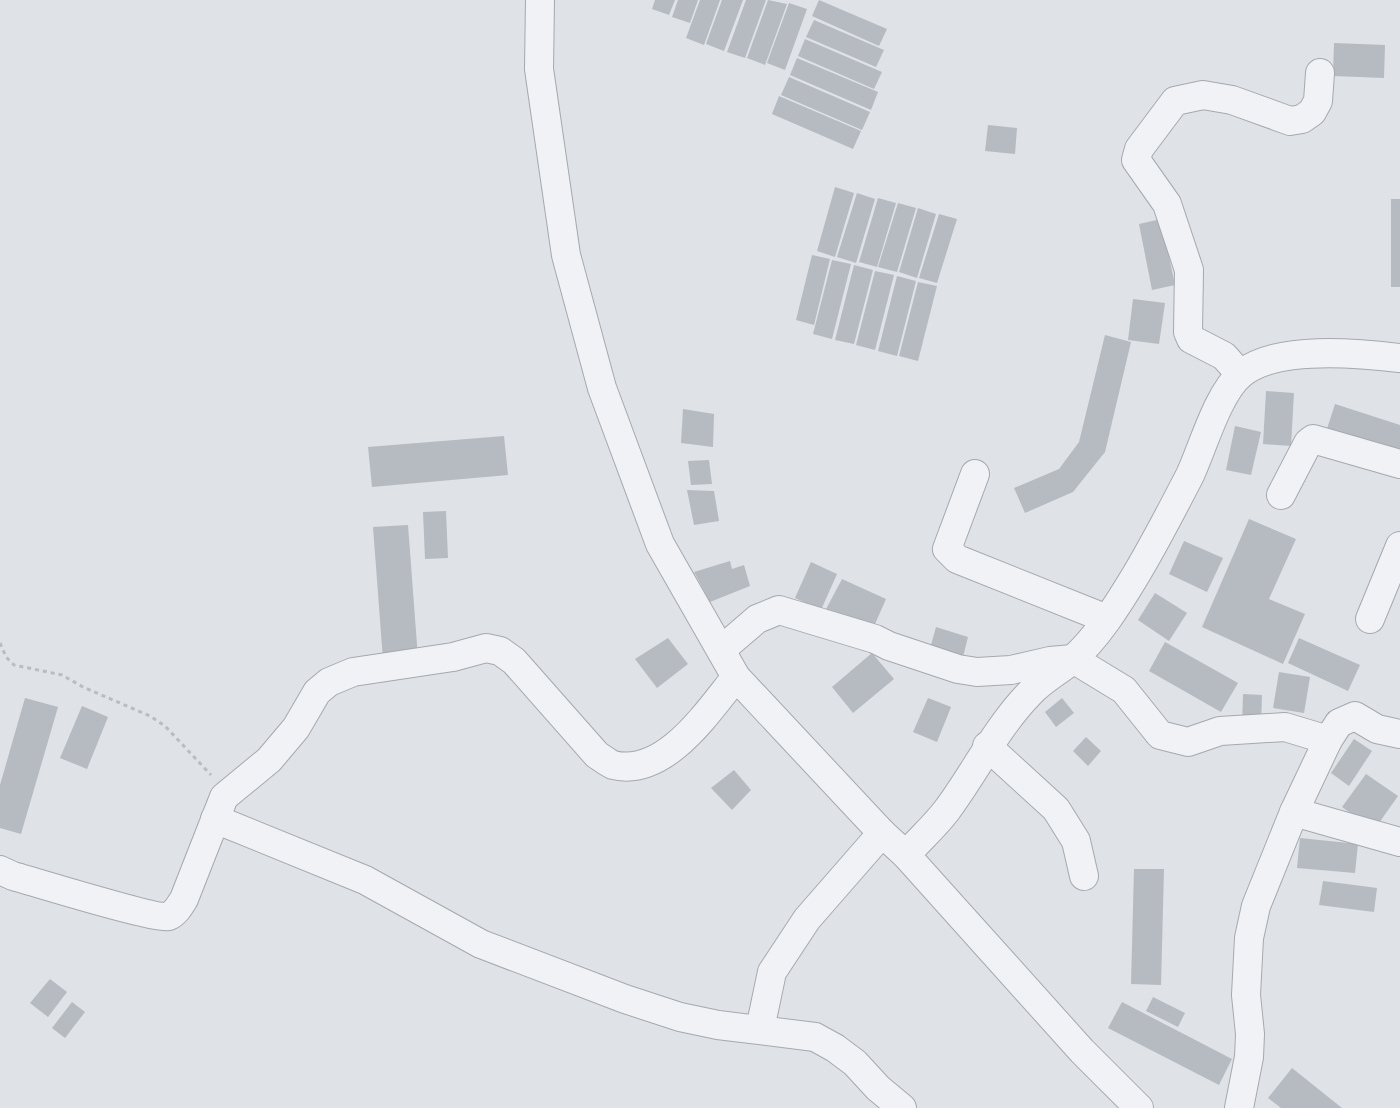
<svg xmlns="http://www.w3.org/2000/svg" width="1400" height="1108" font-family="'Asap Condensed',sans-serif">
	<rect width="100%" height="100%" fill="#dfe2e6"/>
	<g fill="#b6bbc2">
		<polygon points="655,0 675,0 669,15 652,9"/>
		<polygon points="678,0 698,0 690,23 672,17"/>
		<polygon points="700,0 720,0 704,45 686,38"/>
		<polygon points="722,0 743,0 724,51 706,44"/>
		<polygon points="746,0 766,0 745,58 727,52"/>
		<polygon points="768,0 787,4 765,65 747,58"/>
		<polygon points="819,0 887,29 879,46 812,16"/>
		<polygon points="789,3 807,9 785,70 767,63"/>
		<polygon points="814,20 884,50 876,67 806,37"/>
		<polygon points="805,39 882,72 874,89 798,56"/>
		<polygon points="1334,43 1385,45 1384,78 1333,76"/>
		<polygon points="797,58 878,92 871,110 790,75"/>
		<polygon points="789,77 870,112 862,130 781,95"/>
		<polygon points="779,96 861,131 853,149 772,114"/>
		<polygon points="988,125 1017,128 1015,154 985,151"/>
		<polygon points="835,187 854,193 835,257 817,251"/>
		<polygon points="857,193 875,199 856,263 837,257"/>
		<polygon points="878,198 896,203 877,267 859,262"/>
		<rect x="1391" y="199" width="9" height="88"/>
		<polygon points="898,203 916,208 897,272 878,267"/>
		<polygon points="918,208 936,214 917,278 899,272"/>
		<polygon points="939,214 957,219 937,283 919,278"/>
		<polygon points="1161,219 1175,285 1152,290 1139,224"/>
		<polygon points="812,255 830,259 814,325 796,320"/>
		<polygon points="832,260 851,264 832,339 813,334"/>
		<polygon points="854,265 873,270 854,344 835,340"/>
		<polygon points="875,271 894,275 875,350 856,345"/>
		<polygon points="897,276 916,281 897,356 878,351"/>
		<polygon points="918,282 937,286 918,361 899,356"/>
		<polygon points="1133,299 1165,303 1159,344 1128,340"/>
		<polygon points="1105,335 1131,342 1105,452 1073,492 1025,513 1014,488 1059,469 1079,442"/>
		<polygon points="1266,391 1294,393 1291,446 1263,444"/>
		<polygon points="1335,404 1400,425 1400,459 1325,435"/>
		<polygon points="683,409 714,414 713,447 681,443"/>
		<polygon points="1235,426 1261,432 1251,475 1226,470"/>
		<polygon points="504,436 508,475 372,487 368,447"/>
		<polygon points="709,460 712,484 691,485 688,461"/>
		<polygon points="687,490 714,491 719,521 694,525"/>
		<polygon points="446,511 448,558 425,559 423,512"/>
		<polygon points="1249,519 1296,539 1269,599 1305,614 1283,664 1202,627"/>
		<polygon points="408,525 418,658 383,660 373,527"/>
		<polygon points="1184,541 1223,558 1207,592 1169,574"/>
		<polygon points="730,561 732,569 744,565 750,586 710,602 694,572"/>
		<polygon points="811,562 837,574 821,610 795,598"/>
		<polygon points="842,579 886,599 871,633 825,611"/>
		<polygon points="1155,593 1187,613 1169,641 1138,620"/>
		<polygon points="936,627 968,637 961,665 928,656"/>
		<polygon points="668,638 688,664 657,688 635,659"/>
		<polygon points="1299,638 1360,665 1348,691 1288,663"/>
		<polygon points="1165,642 1238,683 1221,712 1149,671"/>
		<polygon points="872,653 894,679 853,713 832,687"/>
		<polygon points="1279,672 1310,677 1304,713 1273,708"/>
		<polygon points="1243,694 1262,695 1261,725 1242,725"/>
		<polygon points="25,698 58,707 21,834 0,828 0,785"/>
		<polygon points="928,698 951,707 937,742 913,732"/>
		<polygon points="1062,698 1074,713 1056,727 1045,712"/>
		<polygon points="82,706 108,717 87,769 60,758"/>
		<polygon points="1086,737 1101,751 1088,766 1073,751"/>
		<polygon points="1354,739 1372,751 1349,786 1331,773"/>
		<polygon points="734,770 751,790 732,810 711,788"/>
		<polygon points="1366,774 1398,796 1374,830 1342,807"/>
		<polygon points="1300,838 1358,844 1355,873 1297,868"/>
		<polygon points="1134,869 1164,869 1161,985 1131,984"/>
		<polygon points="1323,881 1377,888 1374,912 1319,905"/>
		<polygon points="50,979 67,992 48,1017 30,1003"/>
		<polygon points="1153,997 1185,1013 1178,1027 1146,1011"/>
		<polygon points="72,1002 85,1012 65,1038 52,1028"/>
		<polygon points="1122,1002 1232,1059 1219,1085 1108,1028"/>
		<polygon points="1292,1068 1342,1108 1281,1108 1268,1098"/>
	</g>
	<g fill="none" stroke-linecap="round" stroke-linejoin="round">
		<defs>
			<g id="minor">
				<polyline points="540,0 539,69 566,255 602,388 660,544 736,677 882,833 906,855 1082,1051 1139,1108"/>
				<polyline points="1240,374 1224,356 1191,339 1188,332 1189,270 1167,204 1136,160 1139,149 1175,101 1203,95 1232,100 1290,121 1302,119 1312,112 1318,101 1320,73"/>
				<polyline points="975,474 947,549 957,559 1107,619"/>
				<polyline points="1281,495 1308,443 1313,439 1400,464"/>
				<polyline points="1370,619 1400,546"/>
				<polyline points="721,650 757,619 779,610 875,639 889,646 958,669 977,672 1011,670 1050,661 1073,659 1124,690 1160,735 1188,742 1220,731 1285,727 1328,740"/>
				<polyline points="987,746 1056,809 1076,841 1084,876"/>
				<polyline points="1294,812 1400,842"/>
				<polyline points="215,819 365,880 481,944 625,999 680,1017 718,1025 815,1037 835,1048 855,1063 878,1088 902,1108"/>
				<path d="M906,855c13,-15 29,-29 41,-45 29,-39 49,-82 83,-117 12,-13 29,-22 42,-33 25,-22 45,-54 62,-82 20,-33 38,-68 56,-103 13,-28 28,-82 51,-101 35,-29 117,-21 159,-16"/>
				<path d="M0,870l13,6c22,6 144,44 156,40 7,-3 11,-11 15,-17l40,-102 45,-37 27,-32 21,-36 12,-10 24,-10 100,-15 33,-9 14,3 14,10 83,94c5,3 11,8 16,10 52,13 95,-54 123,-88"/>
				<polyline points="760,1029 772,972 807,919 882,833"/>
				<polyline points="1239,1108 1249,1057 1250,1034 1246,995 1249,938 1256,906 1294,812 1328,740 1339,723 1355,716 1377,729 1400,734"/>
			</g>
		</defs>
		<use href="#minor" stroke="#a5a9af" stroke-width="30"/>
		<polyline stroke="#b9bcc1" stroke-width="3" stroke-dasharray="4 4" stroke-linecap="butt" points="0,643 6,657 14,665 62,675 83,687 150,716 165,726 211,775"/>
		<use href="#minor" stroke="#f1f2f5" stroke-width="28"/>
	</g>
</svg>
